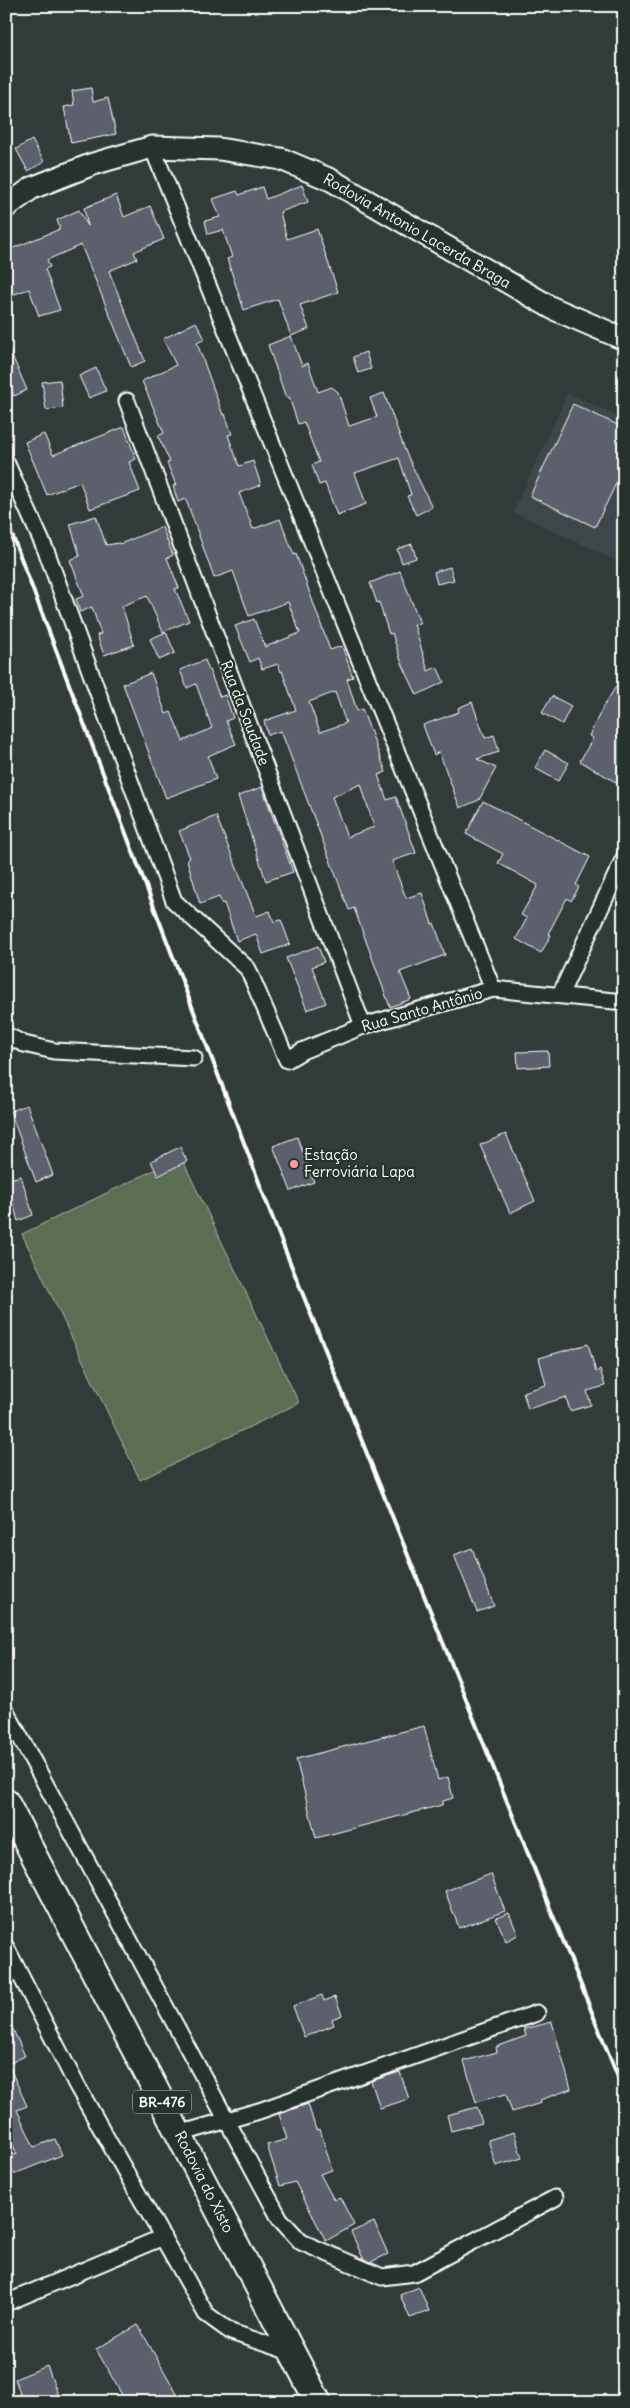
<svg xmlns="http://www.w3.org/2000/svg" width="630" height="2408" font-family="Delius,sans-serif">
	<rect width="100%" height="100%" fill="#313c3a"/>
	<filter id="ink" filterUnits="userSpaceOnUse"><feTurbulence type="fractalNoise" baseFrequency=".02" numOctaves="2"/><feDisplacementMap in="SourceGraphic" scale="10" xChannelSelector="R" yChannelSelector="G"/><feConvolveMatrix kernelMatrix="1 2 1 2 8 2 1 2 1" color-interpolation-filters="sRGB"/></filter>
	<g filter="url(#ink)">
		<polygon fill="#3e4649" points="568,393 624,419 624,564 513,512"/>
		<polygon fill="#5a6e52" stroke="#acb6a8" points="181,1157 299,1403 140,1480 22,1234"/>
		<g fill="#5c5f6c" stroke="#fff" fill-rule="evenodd">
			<polygon points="91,88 93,102 108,98 116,134 71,143 64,107 74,105 72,91"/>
			<polygon points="32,140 44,162 28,171 16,149"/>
			<polygon points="302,185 308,202 280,212 287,239 317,229 338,292 300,305 309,329 291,336 278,299 244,310 227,259 232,257 223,230 208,234 205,221 220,217 213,199 237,191 239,195 262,187 266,199"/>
			<polygon points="116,195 124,217 150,206 164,239 134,252 137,259 109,271 145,361 131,367 81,245 47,260 50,267 45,269 60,310 39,316 29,289 6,297 6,251 60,229 57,220 79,210 88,226 84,208"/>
			<path d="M196,322l9,17 -8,4 26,72 2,-1 7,20 -4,1 11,31 14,-5 8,24 -22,8 14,36 27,-10 14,36 2,-1 34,96 12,-4 11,31 -6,2 10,32 5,-2 24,63 -8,3 9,25 9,-3 20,56 -24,8 14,37 16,-5 10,31 2,-1 11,32 -45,17 11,27 -21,8 -36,-99 -5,2 -68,-179 -13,4 -4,-14 32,-11 -14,-39 -1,1 -3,-8 -16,5 -4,-11 -8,4 -15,-36 19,-7 11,28 35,-14 -12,-31 -39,14 -16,-45 -19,7 -26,-73 -3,-6 -7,3 -5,-16 3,-1 -9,-22 3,-1 -12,-26 6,-3 -22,-52 34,-16 -13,-26zM335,692l11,31 -26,9 -11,-30zM361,784l13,43 -27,10 -15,-40z"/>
			<polygon points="291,336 302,366 308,363 318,392 332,387 338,392 349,426 377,417 370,398 384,393 406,453 432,507 416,515 407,496 411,495 399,458 355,473 366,504 337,515 325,483 319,485 312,465 319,462 304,422 298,424 289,397 286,398 268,345"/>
			<polygon points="6,342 27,390 14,396 6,378"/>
			<polygon points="366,352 371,369 358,373 353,357"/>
			<polygon points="96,368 106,391 89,398 79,376"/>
			<polygon points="60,380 63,408 46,410 42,382"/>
			<polygon points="573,404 624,428 624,467 595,527 530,496"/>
			<polygon points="124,427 136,459 129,462 140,491 90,509 80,482 47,495 25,442 44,434 53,455"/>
			<polygon points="96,516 106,545 119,543 120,544 162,527 173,555 167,558 179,588 175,589 189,621 163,632 147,596 122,606 134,645 104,655 97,635 101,634 92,607 80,612 76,599 84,596 70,560 80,556 70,524"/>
			<polygon points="412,544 416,558 402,563 397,549"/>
			<polygon points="450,567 454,580 437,584 434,572"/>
			<polygon points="400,571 420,623 414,624 428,671 437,667 444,682 417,695 401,661 392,633 389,634 379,602 377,603 370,583"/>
			<polygon points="166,632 175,653 159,660 150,639"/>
			<polygon points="205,660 220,697 225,695 233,718 226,721 236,744 208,756 216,779 166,798 123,684 151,673 166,714 171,712 183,741 212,728 196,684 187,688 180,670"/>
			<polygon points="624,674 624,787 580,761 593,738 589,736 603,707"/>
			<polygon points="552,696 571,706 562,724 542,713"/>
			<polygon points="472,702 485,738 494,735 499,752 477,759 496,768 479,800 460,808 439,752 434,755 423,725 459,712 458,708"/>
			<polygon points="545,750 569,763 558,781 535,768"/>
			<polygon points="262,787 293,872 266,881 238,796"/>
			<polygon points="483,801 590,857 576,885 579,887 571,901 567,898 548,934 551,935 541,953 516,939 527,918 521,915 538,885 498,863 503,854 466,834"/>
			<polygon points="216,816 256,916 270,911 274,922 281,920 290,944 263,954 256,934 237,941 224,903 222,904 219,897 200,904 187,860 190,858 179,831"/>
			<polygon points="318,946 324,962 312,967 326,1003 307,1010 286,958"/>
			<polygon points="548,1051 549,1066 518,1068 517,1052"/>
			<polygon points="27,1105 53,1175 36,1182 10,1111"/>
			<polygon points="506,1134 535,1201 510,1213 480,1145"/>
			<polygon points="297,1137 314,1182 291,1191 273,1146"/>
			<polygon points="180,1147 187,1161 158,1176 151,1161"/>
			<polygon points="21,1176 33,1215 18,1221 6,1180"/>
			<polygon points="588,1344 596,1372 600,1369 605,1386 587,1391 591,1405 570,1411 566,1397 528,1409 523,1392 546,1385 539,1358"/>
			<polygon points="472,1548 494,1606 477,1612 454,1555"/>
			<polygon points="424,1726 438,1780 448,1777 453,1798 443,1801 442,1805 316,1838 296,1759"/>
			<polygon points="491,1874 505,1911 459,1928 445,1891"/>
			<polygon points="509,1913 518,1935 506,1941 496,1918"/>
			<polygon points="322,1995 324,2001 335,1997 342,2015 332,2019 334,2025 304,2037 293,2006"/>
			<polygon points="6,2014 25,2056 8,2064 27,2106 17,2110 34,2147 55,2139 62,2155 14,2174 8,2158 17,2154 6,2130"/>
			<polygon points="552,2022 571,2089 540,2100 541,2103 512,2112 506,2094 476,2102 464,2061 497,2052 496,2047 526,2036 524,2029"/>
			<polygon points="400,2072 409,2099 380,2108 371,2081"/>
			<polygon points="308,2104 316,2130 320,2129 332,2170 320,2174 334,2200 340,2197 354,2225 326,2241 295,2182 280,2186 267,2145 287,2139 279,2114"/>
			<polygon points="477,2107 482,2123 451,2131 447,2115"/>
			<polygon points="514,2132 522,2158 496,2166 488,2140"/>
			<polygon points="374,2222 388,2254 371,2262 363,2258 351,2232"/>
			<polygon points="419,2287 429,2311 410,2318 400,2295"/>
			<polygon points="138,2325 177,2394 163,2402 126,2402 96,2349"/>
			<polygon points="47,2366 58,2395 38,2402 23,2402 15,2379"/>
		</g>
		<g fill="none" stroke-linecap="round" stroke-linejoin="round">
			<defs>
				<g id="minor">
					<polyline points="152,147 493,989"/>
					<polyline points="127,401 363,1026"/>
					<polyline points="6,462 47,553 174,901 248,969 287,1060 302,1051 363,1026 493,989 624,1002"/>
					<polyline points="560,995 624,858"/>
					<polyline points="6,1035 24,1044 54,1051 194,1058"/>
					<polyline points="6,1711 280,2219 301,2242 382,2277 414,2273 555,2198"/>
					<polyline points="6,1947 76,2084 206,2314 231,2332 293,2353"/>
					<polyline points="179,2134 259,2111 537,2013"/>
					<polyline points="6,2303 163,2237"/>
				</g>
				<polyline id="secondary" points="6,207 32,188 93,164 152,147 219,149 281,159 331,180 552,308 624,339"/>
				<polyline id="trunk" points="6,1802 318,2402"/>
			</defs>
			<use href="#minor" stroke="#fff" stroke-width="19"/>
			<use href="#secondary" stroke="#fff" stroke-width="25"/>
			<use href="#trunk" stroke="#fff" stroke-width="29"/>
			<use href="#minor" stroke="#26332d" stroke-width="15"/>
			<use href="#secondary" stroke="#26332d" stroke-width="21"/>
			<use href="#trunk" stroke="#26332d" stroke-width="25"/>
			<polyline stroke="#fff" stroke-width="4" points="6,519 281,1240 624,2092"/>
		</g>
	</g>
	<circle fill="#ff9aa2" stroke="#26332d" stroke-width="2" cx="294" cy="1164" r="5"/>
	<g text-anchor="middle" stroke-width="4.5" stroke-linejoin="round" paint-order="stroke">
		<rect fill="#26332d" stroke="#bec2c0" stroke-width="1" x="133" y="2090.5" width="58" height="23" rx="4"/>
		<g font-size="14" font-weight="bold" fill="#fff">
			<text x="162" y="2107">BR-476</text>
		</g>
		<g font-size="15" fill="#fff" stroke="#26332d">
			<text transform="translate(417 231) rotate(30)" y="5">Rodovia Antonio Lacerda Braga</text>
			<text transform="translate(245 713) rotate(69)" y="5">Rua da Saudade</text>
			<text transform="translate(422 1010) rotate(-16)" y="5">Rua Santo Antônio</text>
			<text transform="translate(204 2182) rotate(63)" y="5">Rodovia do Xisto</text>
		</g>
		<g font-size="15" fill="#fff" stroke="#26332d" text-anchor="start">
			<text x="304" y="1160">Estação<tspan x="304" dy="17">Ferroviária Lapa</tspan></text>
		</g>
	</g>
	<rect width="630" height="2408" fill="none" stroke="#26332d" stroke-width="25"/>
	<rect x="12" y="12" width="605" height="2383" fill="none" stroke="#fff" stroke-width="2" filter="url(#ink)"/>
</svg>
